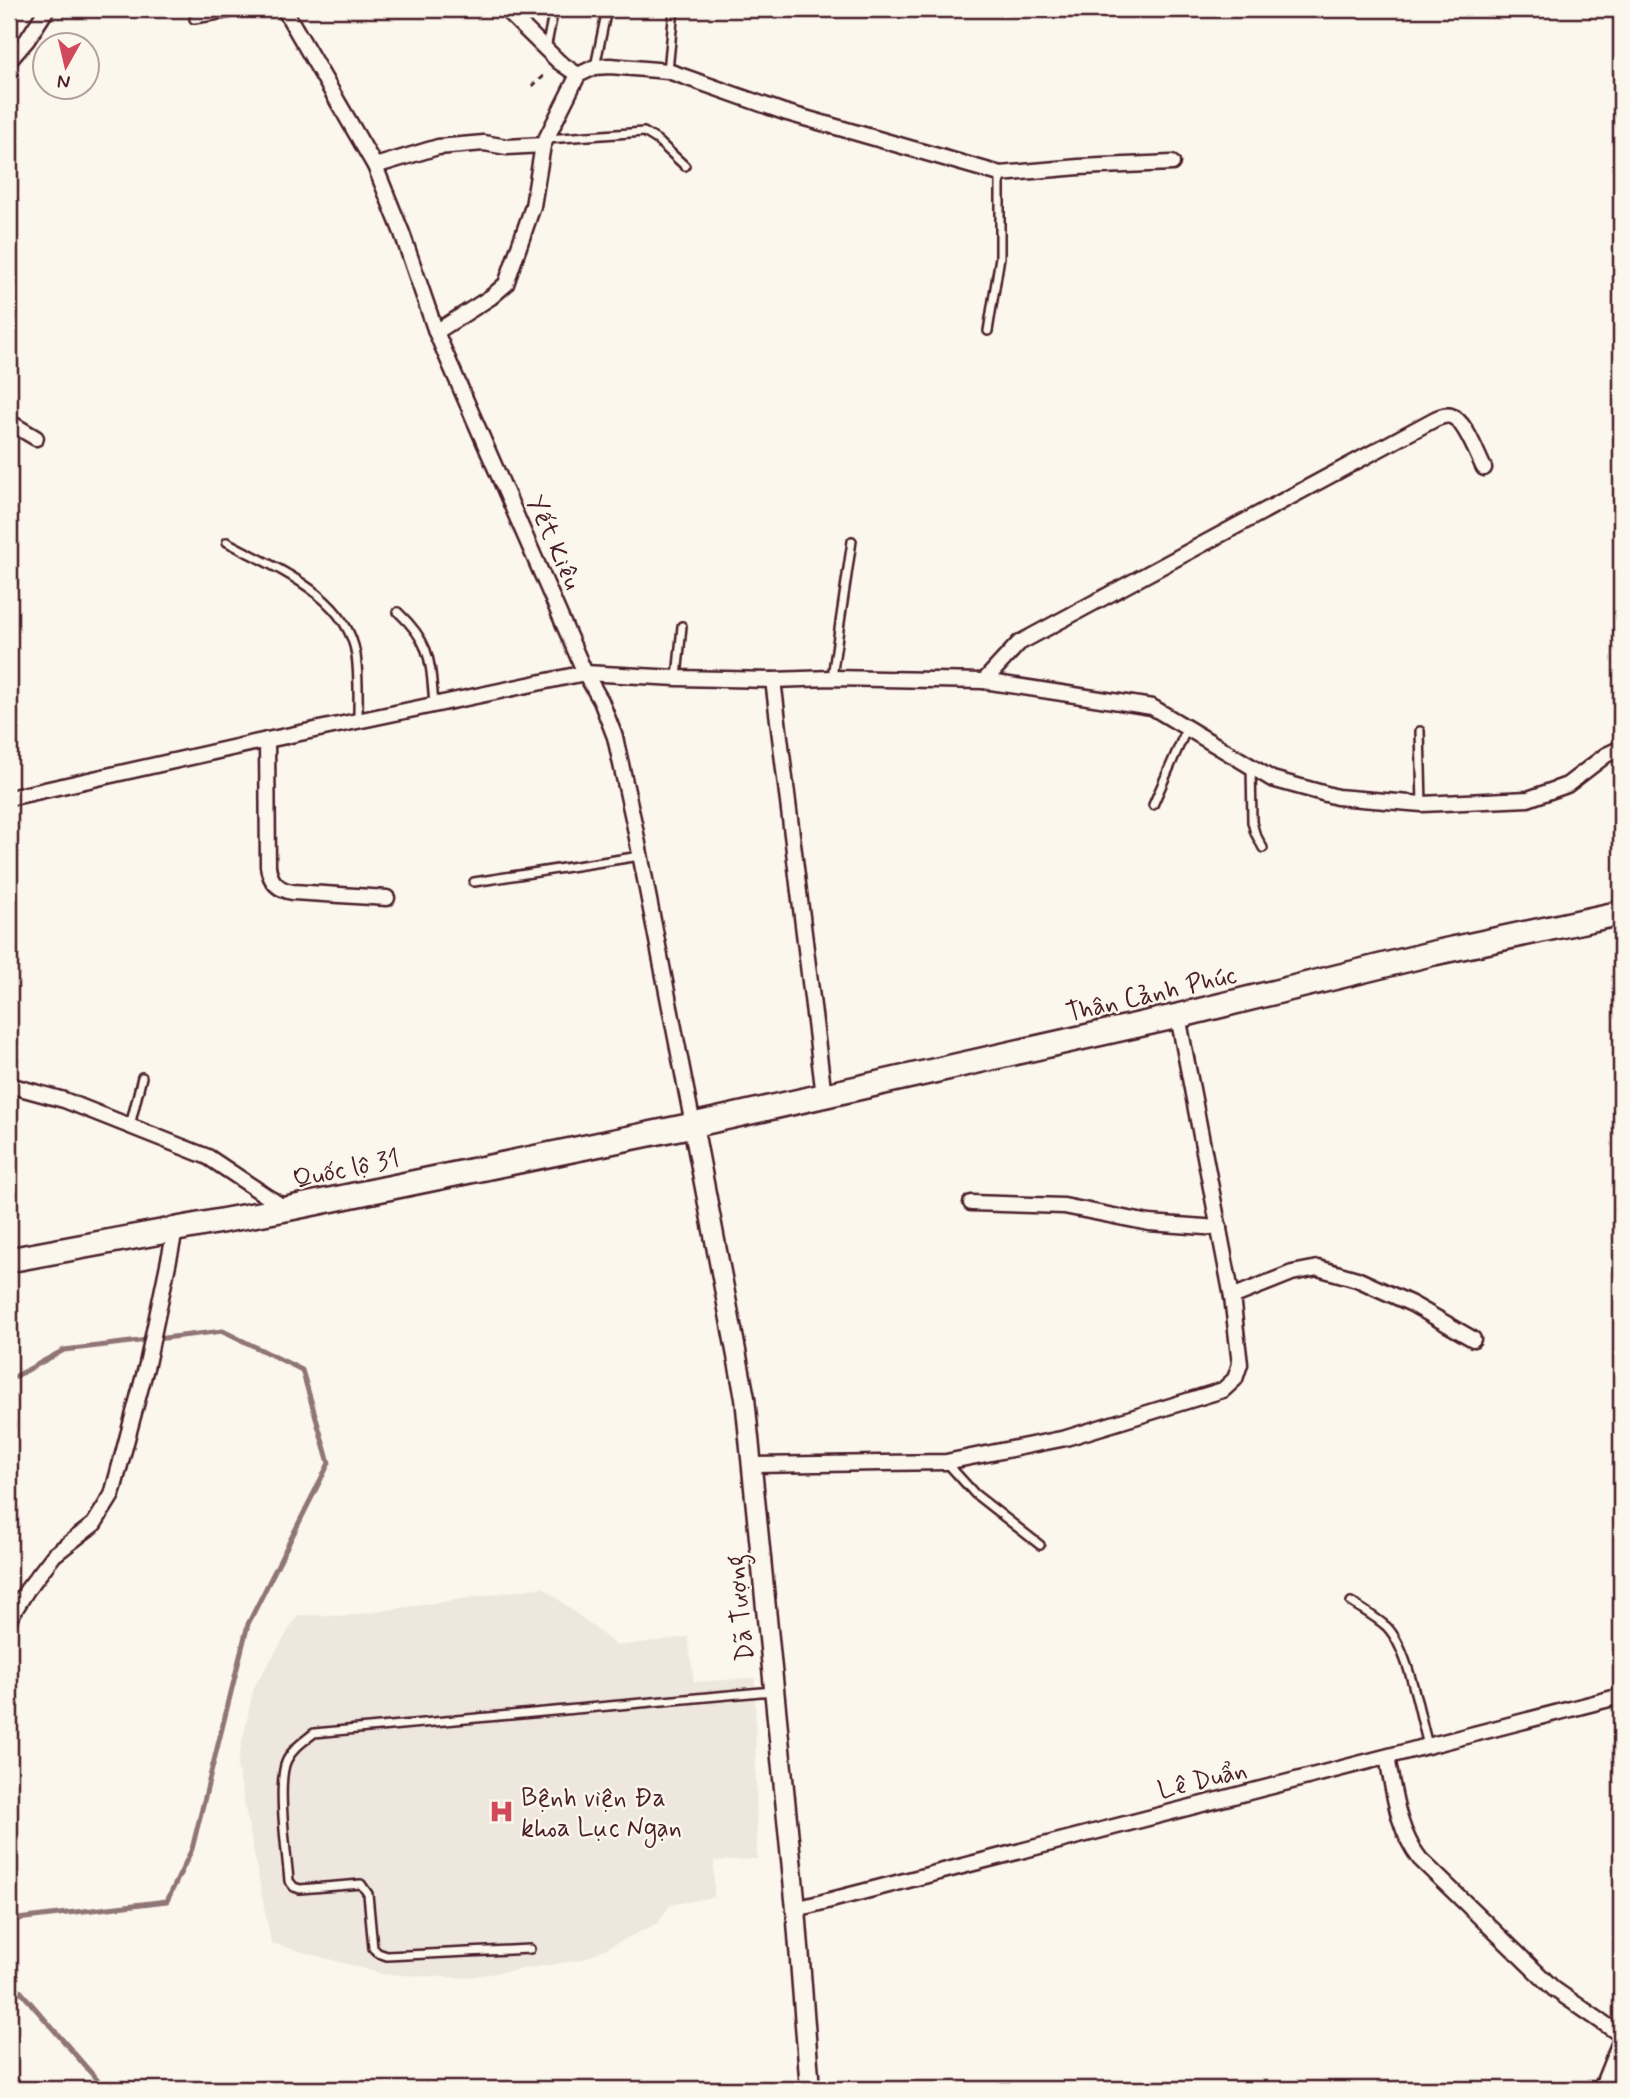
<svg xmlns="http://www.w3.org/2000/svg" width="1630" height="2098" font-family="Mynerve,sans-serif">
	<rect width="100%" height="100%" fill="#fbf7ec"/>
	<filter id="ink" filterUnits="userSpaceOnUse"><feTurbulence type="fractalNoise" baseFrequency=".0143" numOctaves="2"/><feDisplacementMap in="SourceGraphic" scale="14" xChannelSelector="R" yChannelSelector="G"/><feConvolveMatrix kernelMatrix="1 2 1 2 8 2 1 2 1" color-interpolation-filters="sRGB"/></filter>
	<g filter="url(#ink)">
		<polygon fill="#eee7de" points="543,1587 617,1646 688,1637 694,1682 755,1678 757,1859 714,1861 714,1897 670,1905 658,1923 582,1960 463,1978 382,1974 271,1943 237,1765 254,1687 298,1615 346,1616"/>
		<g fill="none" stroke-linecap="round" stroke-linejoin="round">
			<g stroke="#907477" stroke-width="5">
				<polyline points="9,1380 64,1350 223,1331 302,1370 329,1463 248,1624 192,1849 167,1901 9,1920"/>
				<polyline points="9,1978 105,2089"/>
			</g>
			<defs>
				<g id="service">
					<polyline points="194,19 258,9"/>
					<polyline points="546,49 554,9"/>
					<polyline points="595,67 607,9"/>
					<polyline points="668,71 674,9"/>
					<polyline points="547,139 644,132 657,140 685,166"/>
					<polyline points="988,331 1000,257 1000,174"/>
					<path d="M227,542c48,26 120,53 129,113 3,21 2,44 2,65"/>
					<path d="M398,612c34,32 32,49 36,92"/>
					<polyline points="832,677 852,541"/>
					<polyline points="677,678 682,626"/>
					<polyline points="1420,731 1422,804"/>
					<polyline points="1251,767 1252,822 1255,833 1263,848"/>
					<polyline points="1153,805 1187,728"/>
					<polyline points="474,882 640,856"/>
					<polyline points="130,1126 142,1077"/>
					<polyline points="947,1463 975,1494 1040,1545"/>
					<path d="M1351,1602c12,8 25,15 36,25 22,23 32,87 41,118"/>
					<path d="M530,1949l-143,7 -9,-3 -5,-5 -5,-54 -7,-10 -61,5 -6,-2 -5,-6c-2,-26 -13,-100 -2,-121 6,-12 17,-19 27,-27l459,-42"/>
				</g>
				<g id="minor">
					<polyline points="284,9 375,166 402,233 436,332 585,673 601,701 615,737 634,823 693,1125"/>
					<polyline points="505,9 559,62 578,75"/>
					<polyline points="9,61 27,40 47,9"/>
					<polyline points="375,166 438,147 484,143 507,147 543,145"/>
					<polyline points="436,332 491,297 506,284 533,206 543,145 578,75 595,67 610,66 668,71 784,112 1000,174 1079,167 1172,163"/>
					<polyline points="9,422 36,438"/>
					<polyline points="773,680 824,1096"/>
					<path d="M984,681l35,-38 416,-224c5,-2 10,-5 16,-3 14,4 26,39 33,52"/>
					<path d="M267,740l1,126c2,16 10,24 25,26l94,6"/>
					<polyline points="9,798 267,740 585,673 677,678 773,680 832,678 984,681 1152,707 1272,779 1337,797 1422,804 1528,799 1567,785 1606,755 1621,748"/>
					<polyline points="9,1085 64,1100 208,1157 286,1209"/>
					<polyline points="971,1203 1064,1206 1149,1223 1219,1228"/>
					<polyline points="1232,1297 1292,1273 1318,1268 1357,1279 1412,1304 1473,1339"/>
					<polyline points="751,1465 946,1462 1066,1438 1223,1390 1235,1379 1240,1364 1232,1297 1178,1016"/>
					<polyline points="9,1619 27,1590 54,1555 94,1524 112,1495 147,1364 175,1231"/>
					<path d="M1387,1757c7,35 10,72 33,102l134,130 67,46"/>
					<polyline points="796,1909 1621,1696"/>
					<polyline points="1601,2089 1621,2039"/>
				</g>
				<polyline id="tertiary" points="693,1125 745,1398 796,1909 810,2089"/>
				<polyline id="trunk" points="9,1260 286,1209 693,1125 1178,1016 1434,953 1621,913"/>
			</defs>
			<use href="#service" stroke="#4a1f2b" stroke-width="12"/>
			<use href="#minor" stroke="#4a1f2b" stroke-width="19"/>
			<use href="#tertiary" stroke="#4a1f2b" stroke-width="23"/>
			<use href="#trunk" stroke="#4a1f2b" stroke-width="28"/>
			<polyline stroke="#4a1f2b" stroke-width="3.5" stroke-dasharray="5 5" stroke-linecap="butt" points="532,86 547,73"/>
			<use href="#service" stroke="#fbf7ec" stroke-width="7"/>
			<use href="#minor" stroke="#fbf7ec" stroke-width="14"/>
			<use href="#tertiary" stroke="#fbf7ec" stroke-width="18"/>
			<use href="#trunk" stroke="#fbf7ec" stroke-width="23"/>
		</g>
	</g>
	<defs>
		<symbol id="hospital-bare" viewBox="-9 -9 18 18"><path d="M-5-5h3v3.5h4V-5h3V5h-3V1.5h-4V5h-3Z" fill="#d1495b" stroke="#fbf7ec" stroke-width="2.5" paint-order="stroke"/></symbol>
	</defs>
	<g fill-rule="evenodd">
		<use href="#hospital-bare" x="484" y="1794" width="35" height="35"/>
	</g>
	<g text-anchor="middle" stroke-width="5" stroke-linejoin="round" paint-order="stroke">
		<g font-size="26" fill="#4a1f2b" stroke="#fbf7ec">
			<text transform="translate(555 542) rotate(66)" y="9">Yết Kiêu</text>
			<text transform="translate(1151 993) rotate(-13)" y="9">Thân Cảnh Phúc</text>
			<text transform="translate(346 1168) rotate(-12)" y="9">Quốc lộ 31</text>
			<text transform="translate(739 1608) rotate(-96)" y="9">Dã Tượng</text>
			<text transform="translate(1202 1779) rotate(-14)" y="9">Lê Duẩn</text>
		</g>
		<g font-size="26" fill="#4a1f2b" stroke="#fbf7ec" text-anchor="start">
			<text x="521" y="1806">Bệnh viện Đa<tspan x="521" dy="30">khoa Lục Ngạn</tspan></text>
		</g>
	</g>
	<rect width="1630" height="2098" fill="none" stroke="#fbf7ec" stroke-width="35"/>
	<rect x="18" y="18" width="1595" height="2063" fill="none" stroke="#4a1f2b" stroke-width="2.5" filter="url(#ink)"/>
	<g transform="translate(66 66) rotate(188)"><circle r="33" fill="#fbf7ec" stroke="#b4a19f" stroke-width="2"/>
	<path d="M0-5L12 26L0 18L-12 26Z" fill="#d1495b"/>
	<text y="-10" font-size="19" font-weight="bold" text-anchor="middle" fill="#4a1f2b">N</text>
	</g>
</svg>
